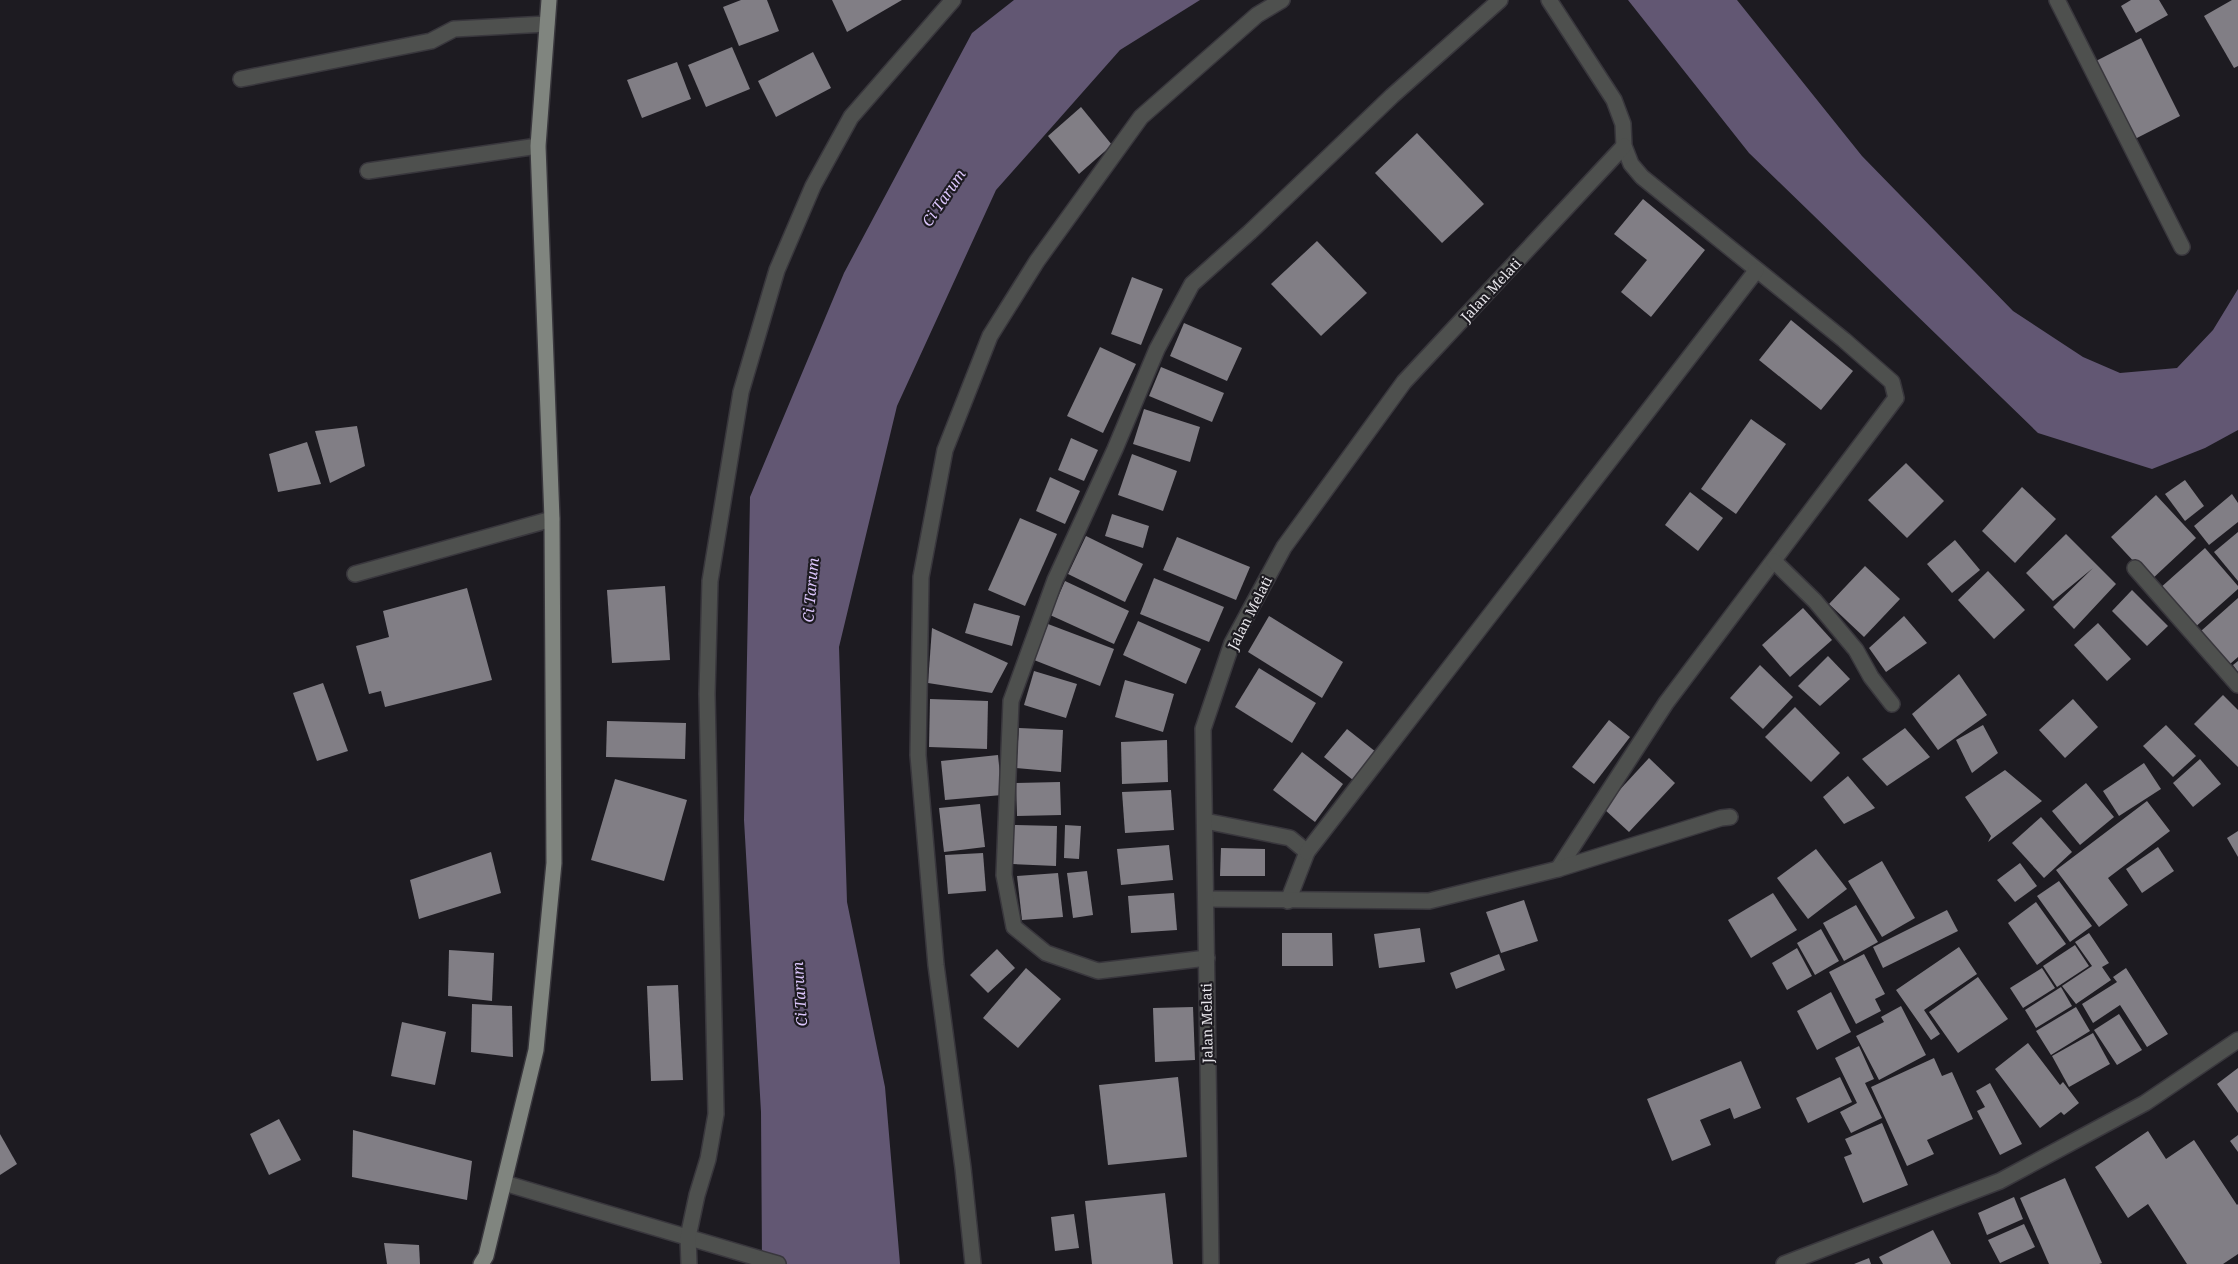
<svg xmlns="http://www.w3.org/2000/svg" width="2238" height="1264" font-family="'Noto Serif',serif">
	<rect width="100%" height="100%" fill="#1d1b21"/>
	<g fill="#625773">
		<polygon points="1014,0 1200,0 1120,50 996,190 897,406 839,647 847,902 885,1087 900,1264 762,1264 761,1112 744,820 750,497 844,273 972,33"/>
		<polygon points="1628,0 1737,0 1862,156 2013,311 2083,357 2120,373 2177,368 2213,330 2238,289 2238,430 2205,448 2152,469 2038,433 1749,153"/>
	</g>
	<g fill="#817e85">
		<polygon points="741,0 767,0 779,31 739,46 723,7"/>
		<polygon points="832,0 902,0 847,32"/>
		<polygon points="2131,0 2159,0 2168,15 2136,33 2121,6"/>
		<polygon points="2232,0 2238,0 2238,66 2234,68 2204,16"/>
		<polygon points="2141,38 2180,116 2133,140 2094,62"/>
		<polygon points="732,47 750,89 706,107 688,65"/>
		<polygon points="813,52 831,88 776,117 758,81"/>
		<polygon points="677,62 691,99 642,118 627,80"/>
		<polygon points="1081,107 1112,145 1079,174 1048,136"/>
		<polygon points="1417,133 1484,204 1442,243 1375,173"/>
		<polygon points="1643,199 1705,250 1651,317 1621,292 1647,260 1614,234"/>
		<polygon points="1317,241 1367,293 1321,336 1271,284"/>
		<polygon points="1132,277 1163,289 1141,345 1111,334"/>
		<polygon points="1791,320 1853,371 1821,410 1759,360"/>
		<polygon points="1184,323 1242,348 1227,381 1170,356"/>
		<polygon points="1100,347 1136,364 1103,433 1067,416"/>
		<polygon points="1161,367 1224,393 1212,422 1149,396"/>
		<polygon points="1144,409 1200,427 1190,462 1133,444"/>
		<polygon points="1751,419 1786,444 1736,514 1701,489"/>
		<polygon points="357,426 365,466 330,483 315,431"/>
		<polygon points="1071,438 1098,450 1084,481 1058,470"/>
		<polygon points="307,442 321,484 278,492 269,454"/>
		<polygon points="1132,454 1177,471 1163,511 1118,495"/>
		<polygon points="1906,463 1944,501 1907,538 1868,500"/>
		<polygon points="1050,477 1080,491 1065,524 1036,511"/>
		<polygon points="2185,480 2204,506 2185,521 2165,494"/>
		<polygon points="2022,487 2056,519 2015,563 1982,531"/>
		<polygon points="1690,492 1723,518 1698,551 1665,525"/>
		<polygon points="2232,494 2238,503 2238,522 2209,545 2194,526"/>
		<polygon points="2156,495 2196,538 2151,580 2111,537"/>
		<polygon points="1112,514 1149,526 1143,548 1105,536"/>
		<polygon points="1020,518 1057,534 1025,606 988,590"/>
		<polygon points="2238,532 2238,581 2214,552"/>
		<polygon points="2066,534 2116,584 2074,629 2053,607 2093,568 2053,601 2026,573"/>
		<polygon points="1086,536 1143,564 1125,602 1068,574"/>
		<polygon points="1177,537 1250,567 1236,600 1163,570"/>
		<polygon points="1955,540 1980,570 1952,593 1927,564"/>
		<polygon points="2205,548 2238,586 2238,589 2193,629 2159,589"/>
		<polygon points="1865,566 1900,599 1864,637 1829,604"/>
		<polygon points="1988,571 2025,610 1994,639 1958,600"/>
		<polygon points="1154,578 1224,607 1209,642 1140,614"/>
		<polygon points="1065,581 1129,611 1114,644 1050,615"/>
		<polygon points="665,586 670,660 612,663 607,590"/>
		<polygon points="467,588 492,680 385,707 381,691 369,694 356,646 389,637 383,611"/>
		<polygon points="2132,590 2168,626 2147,646 2112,611"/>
		<polygon points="2238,598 2238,657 2230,664 2201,631"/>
		<polygon points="974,603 1020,616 1012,646 965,633"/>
		<polygon points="1803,608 1832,640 1790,677 1762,645"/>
		<polygon points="1269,616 1343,662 1322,698 1248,652"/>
		<polygon points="1904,616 1927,643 1886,672 1869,648"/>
		<polygon points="1138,621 1201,649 1186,684 1123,655"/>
		<polygon points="2098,623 2131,659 2107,681 2074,645"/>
		<polygon points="1048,624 1114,649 1100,686 1034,660"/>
		<polygon points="932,628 1008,663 992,693 928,683"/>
		<polygon points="1828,656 1850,679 1820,706 1798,686"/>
		<polygon points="2238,661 2238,672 2233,665"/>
		<polygon points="1760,665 1793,697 1763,729 1730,698"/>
		<polygon points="1259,668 1316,703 1292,743 1235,707"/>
		<polygon points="1034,671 1077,684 1066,718 1024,705"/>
		<polygon points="1959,674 1987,715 1938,750 1912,714"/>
		<polygon points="1125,680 1174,694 1163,732 1115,717"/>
		<polygon points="323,683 348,751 317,761 293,693"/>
		<polygon points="2223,695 2238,710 2238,767 2194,724"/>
		<polygon points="930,699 988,701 987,749 929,747"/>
		<polygon points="2073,699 2098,727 2065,758 2039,730"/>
		<polygon points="1795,707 1840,753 1811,782 1765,737"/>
		<polygon points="1609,720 1630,737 1594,784 1572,767"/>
		<polygon points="607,721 686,723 685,759 606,757"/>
		<polygon points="1983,725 1998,753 1972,773 1956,740"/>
		<polygon points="2166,725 2196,756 2173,777 2143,746"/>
		<polygon points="1019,728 1063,730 1061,772 1016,768"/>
		<polygon points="1905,728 1930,757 1887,786 1862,759"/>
		<polygon points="1347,729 1376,752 1353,780 1324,757"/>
		<polygon points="1167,740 1168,782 1122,784 1121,742"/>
		<polygon points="1302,752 1343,784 1315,822 1273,790"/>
		<polygon points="998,755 1002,795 945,800 941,761"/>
		<polygon points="1649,758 1675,783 1629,832 1603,808"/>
		<polygon points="2200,759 2221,784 2193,807 2173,783"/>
		<polygon points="2144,763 2161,789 2119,816 2103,791"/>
		<polygon points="2005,770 2042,801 1988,842 1991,836 1965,797"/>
		<polygon points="1848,776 1875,808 1844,824 1823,797"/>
		<polygon points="615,779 687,800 664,881 591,860"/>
		<polygon points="1060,782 1061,815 1017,816 1016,783"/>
		<polygon points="2086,783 2114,817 2080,845 2052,811"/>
		<polygon points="1171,790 1174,830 1125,833 1122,792"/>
		<polygon points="2147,801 2170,831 2108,878 2128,905 2099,927 2056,870"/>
		<polygon points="980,804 985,847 944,852 939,808"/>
		<polygon points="2041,817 2072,852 2044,878 2012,843"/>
		<polygon points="1014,825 1057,826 1056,866 1013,864"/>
		<polygon points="1065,825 1081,826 1079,859 1064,858"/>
		<polygon points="2238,831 2238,857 2227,838"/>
		<polygon points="1169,845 1173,880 1121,885 1117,849"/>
		<polygon points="2158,847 2174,871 2142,893 2126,869"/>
		<polygon points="1221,848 1265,849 1265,876 1220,876"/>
		<polygon points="1816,849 1847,889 1808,919 1777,878"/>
		<polygon points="491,852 501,893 419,919 410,880"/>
		<polygon points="983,853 986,891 948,894 945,855"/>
		<polygon points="1882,861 1915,918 1882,937 1848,881"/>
		<polygon points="2020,863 2037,886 2015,902 1997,880"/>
		<polygon points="1087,871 1093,915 1073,918 1067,873"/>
		<polygon points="1058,873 1063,917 1022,920 1017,876"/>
		<polygon points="2059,881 2092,926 2070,942 2037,896"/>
		<polygon points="1174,893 1177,930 1131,933 1128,896"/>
		<polygon points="1773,893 1797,930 1751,958 1728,920"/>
		<polygon points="1524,900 1538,941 1501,953 1486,912"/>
		<polygon points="2036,902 2066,944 2037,965 2008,923"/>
		<polygon points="1856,905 1878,942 1844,961 1823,923"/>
		<polygon points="1947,910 1958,931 1883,968 1873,947"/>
		<polygon points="1420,928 1425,962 1379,968 1374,934"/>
		<polygon points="1821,929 1839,961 1815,975 1797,943"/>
		<polygon points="1282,933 1332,933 1333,966 1282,966"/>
		<polygon points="2089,933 2109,963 2102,967 2111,980 2076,1004 2062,986 2092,966 2075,942"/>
		<polygon points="2075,945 2089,966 2057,987 2043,966"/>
		<polygon points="1959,947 1977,974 1924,1010 1940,1034 1931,1040 1896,990"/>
		<polygon points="1797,948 1812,976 1787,990 1772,963"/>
		<polygon points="997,949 1015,968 988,993 970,975"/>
		<polygon points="449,950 494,953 492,1001 448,996"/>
		<polygon points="1499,954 1505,970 1456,989 1450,973"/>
		<polygon points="1864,954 1885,994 1875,999 1881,1011 1856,1024 1829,972"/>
		<polygon points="1026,968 1061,999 1018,1048 983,1018"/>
		<polygon points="2042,968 2055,988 2023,1008 2010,988"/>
		<polygon points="2126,968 2168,1034 2147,1047 2120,1005 2093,1023 2082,1004 2117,982 2113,977"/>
		<polygon points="1978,977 2008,1019 1958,1053 1929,1012"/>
		<polygon points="678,985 683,1080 651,1081 647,986"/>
		<polygon points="2061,987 2072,1006 2036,1028 2025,1010"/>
		<polygon points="1831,992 1851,1032 1817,1050 1797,1011"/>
		<polygon points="472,1004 512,1006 513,1057 471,1052"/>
		<polygon points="1901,1006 1926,1055 1879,1080 1856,1036 1884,1022 1881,1017"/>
		<polygon points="1193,1007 1195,1060 1155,1062 1153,1008"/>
		<polygon points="2076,1007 2090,1031 2051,1055 2036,1031"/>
		<polygon points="2119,1014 2142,1050 2117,1065 2094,1030"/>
		<polygon points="402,1022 446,1032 435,1085 391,1076"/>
		<polygon points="2093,1033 2110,1064 2069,1087 2052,1056"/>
		<polygon points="2028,1043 2060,1085 2063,1082 2079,1103 2064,1115 2061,1112 2040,1128 1995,1069"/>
		<polygon points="1859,1046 1874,1079 1865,1083 1882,1118 1851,1133 1840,1112 1857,1103 1835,1058"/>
		<polygon points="1934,1058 1942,1076 1952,1072 1973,1119 1927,1140 1934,1154 1907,1166 1871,1087"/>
		<polygon points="1741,1061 1761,1108 1734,1119 1730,1108 1700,1120 1711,1145 1672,1161 1647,1099"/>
		<polygon points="2238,1068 2238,1113 2217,1084"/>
		<polygon points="1178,1077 1187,1157 1108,1165 1099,1085"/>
		<polygon points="1840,1077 1852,1102 1808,1123 1796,1098"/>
		<polygon points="1990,1083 2022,1144 2000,1155 1977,1111 1985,1107 1976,1091"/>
		<polygon points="279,1119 301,1160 269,1175 250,1134"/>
		<polygon points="1882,1123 1908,1185 1863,1203 1844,1157 1852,1154 1845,1139"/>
		<polygon points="353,1130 472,1161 467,1200 352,1177"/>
		<polygon points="2148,1131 2166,1159 2194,1140 2237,1205 2238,1204 2238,1254 2223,1264 2187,1264 2148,1204 2128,1218 2095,1167"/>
		<polygon points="0,1134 17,1164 0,1175"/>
		<polygon points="2238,1135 2238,1152 2230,1141"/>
		<polygon points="2065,1178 2102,1263 2099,1264 2049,1264 2020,1198"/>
		<polygon points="1165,1193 1173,1264 1092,1264 1085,1201"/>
		<polygon points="2014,1197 2023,1219 1987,1235 1978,1213"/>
		<polygon points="1074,1214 1079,1248 1055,1251 1051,1217"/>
		<polygon points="2024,1224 2035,1247 2000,1263 1988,1240"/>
		<polygon points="1933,1230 1951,1264 1883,1264 1879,1257"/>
		<polygon points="384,1243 419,1245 420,1264 387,1264"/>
		<polygon points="1869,1258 1871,1264 1854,1264"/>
	</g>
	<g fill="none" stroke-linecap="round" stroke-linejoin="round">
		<defs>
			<g id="minor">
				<polyline points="1549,0 1614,100 1623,124 1624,146 1631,164 1642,177 1844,340 1892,382 1896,398 1666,703 1558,869"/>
				<polyline points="2057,0 2182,247"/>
				<polyline points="241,79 431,41 454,29 547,24"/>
				<polyline points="368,171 538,146"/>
				<polyline points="1774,561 1815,601 1856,650 1871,677 1892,704"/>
				<polyline points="2135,568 2238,685"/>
				<polyline points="355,574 552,519"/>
				<polyline points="1205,821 1290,838 1307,852 1288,901"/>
				<polyline points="1307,852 1756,271"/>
				<polyline points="1206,899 1429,901 1558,869 1721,818 1730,817"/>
				<polyline points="1207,958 1098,971 1046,953 1014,927 1004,875 1011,701 1055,580 1115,449 1157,349 1192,284 1250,232 1392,96 1500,0"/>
				<polyline points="504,1183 778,1264"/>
				<polyline points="689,1264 688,1237 697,1195 708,1159 716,1114 707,694 710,581 741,392 777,270 813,186 851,117 953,0"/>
				<polyline points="973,1264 963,1168 936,965 918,755 921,577 945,450 990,336 1037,261 1141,117 1257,15 1282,0"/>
				<polyline points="1211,1264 1203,729 1232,643 1284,547 1404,382 1624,146"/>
				<polyline points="1784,1264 2000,1181 2145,1103 2238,1040"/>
			</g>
			<polyline id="major" points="481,1264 486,1256 536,1050 554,863 552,519 538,146 549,0"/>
		</defs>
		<use href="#minor" stroke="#39373d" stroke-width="18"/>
		<use href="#major" stroke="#39373d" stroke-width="18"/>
		<use href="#minor" stroke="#4e504e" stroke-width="15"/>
		<use href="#major" stroke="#80857f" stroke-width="15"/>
	</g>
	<g text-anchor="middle" stroke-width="4.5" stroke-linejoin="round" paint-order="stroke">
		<g font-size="14" fill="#e6e4e9" stroke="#1d1b21">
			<text transform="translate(1491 290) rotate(-47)" y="5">Jalan Melati</text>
			<text transform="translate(1250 613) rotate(-63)" y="5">Jalan Melati</text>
			<text transform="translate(1207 1023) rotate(-91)" y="5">Jalan Melati</text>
		</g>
		<g font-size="15" font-style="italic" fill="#dbc5fb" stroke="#1d1b21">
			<text transform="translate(944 198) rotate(-56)" y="5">Ci Tarum</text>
			<text transform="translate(811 590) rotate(-85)" y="5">Ci Tarum</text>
			<text transform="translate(800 994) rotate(-94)" y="5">Ci Tarum</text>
		</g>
	</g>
</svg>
